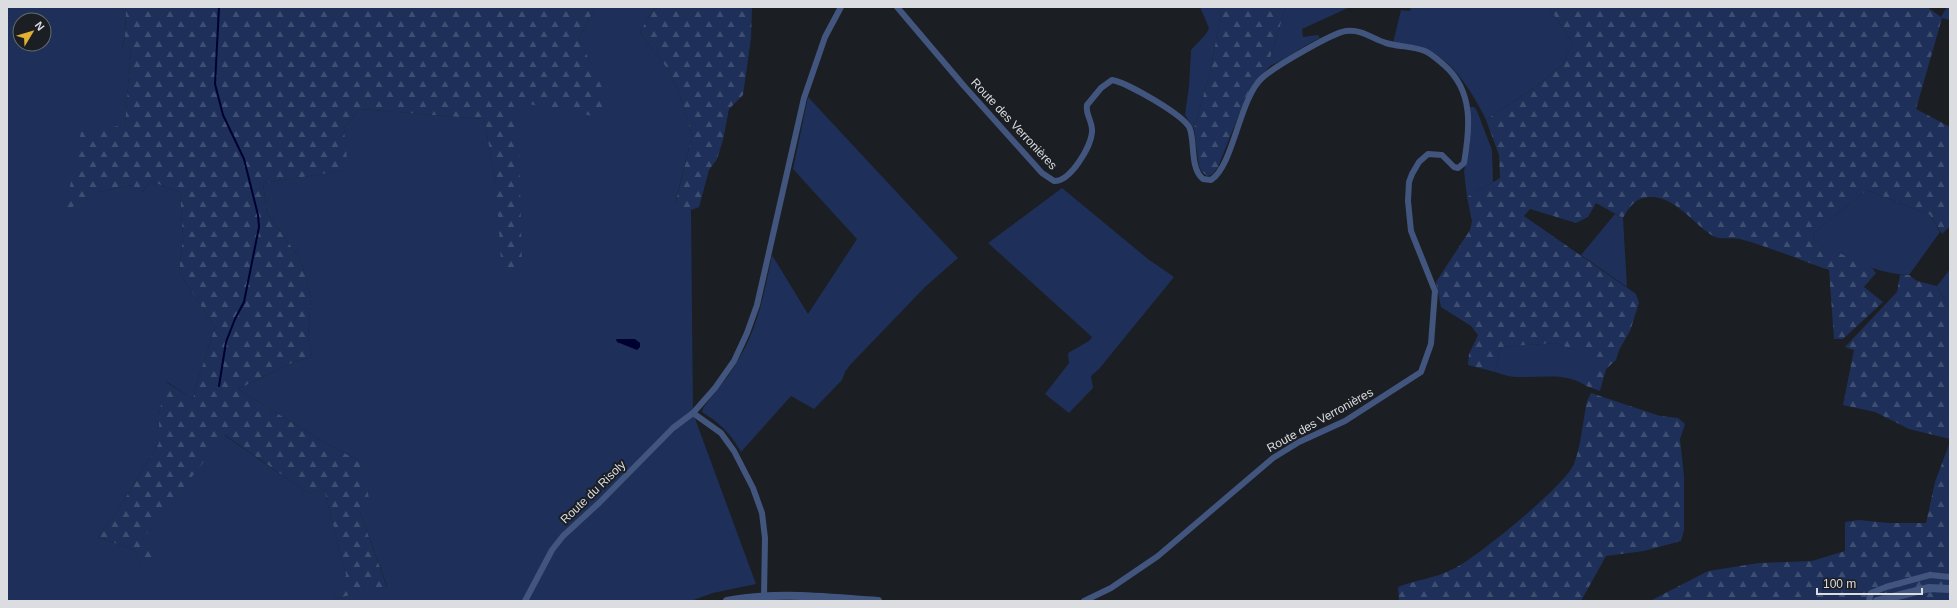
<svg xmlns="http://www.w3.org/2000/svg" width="1957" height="608" font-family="Helvetica,sans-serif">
	<defs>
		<pattern id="forest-firs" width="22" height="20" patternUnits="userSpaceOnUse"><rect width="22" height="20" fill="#1e3059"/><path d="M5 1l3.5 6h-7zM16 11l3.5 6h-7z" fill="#3e4e71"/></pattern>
	</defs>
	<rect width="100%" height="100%" fill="#1b1e22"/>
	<g fill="#1e3059" fill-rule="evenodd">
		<path d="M7,7h119l-1,30 -3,11 9,1 -6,76 -60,85 34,-18 33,-7 10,8 8,-12 30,11 3,46 -4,34 36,55 -19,59 -3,13 -26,-17 -8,32v29l-39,64 -22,30 36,13 8,17 -1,-26 83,-106 84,58 16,-4 22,86 -12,24 53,-13 -27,-74 1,-50 -36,-19 -87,-54 58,-28 16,-4 -4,-19 3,-40 -10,-38 -34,-47 -4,-30 84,-13 -3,-42 15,-19 125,10 12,65 22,-82 92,5 -31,-69 16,-30 -2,-1h67l-7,3 -13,22 29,39 12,26 11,39 -17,68 16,6 2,203 63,171 -43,9 -22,8h-684zM20,20h24v24h-24z"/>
		<polygon points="1200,7 1222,7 1211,68 1194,129 1185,115 1189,86 1191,50 1206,34 1209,28"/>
		<path d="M1286,7h64l-48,22 1,8 15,-2 2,3c-18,8 -32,20 -50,28v-8z"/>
		<path d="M1411,7h136l7,8 19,28 -11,22 -25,21 -51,34c-11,-24 -34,-61 -60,-71 -10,-5 -22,-5 -33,-6l8,-33 9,1z"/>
		<path d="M808,97l150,161 -33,29 -75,78 -5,7 -3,8 -28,29 -23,-13 -50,56c-10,-18 -21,-29 -39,-40l1,-4c13,-17 28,-34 38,-53 18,-31 24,-66 31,-100l36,59 49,-75 -64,-70z"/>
		<polygon points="1470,107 1474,107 1477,111 1492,150 1493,182 1467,197 1464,171 1470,143"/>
		<polygon points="1062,188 1148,259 1174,277 1099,369 1091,376 1093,388 1069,413 1045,394 1069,363 1068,353 1089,341 1092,337 988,243"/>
		<path d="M1867,190l63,25 10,17 -31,43c-30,0 -70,-19 -95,-35l-1,-7z"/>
		<polygon points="1615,214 1623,218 1627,287 1581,255"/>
		<polygon points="1950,269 1950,310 1937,286"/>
		<path d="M1554,343l43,14 -11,29c-20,-14 -44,-8 -67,-9 -8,0 -16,-2 -24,-5l6,-25z"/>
	</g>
	<g fill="url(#forest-firs)">
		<polygon points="126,7 595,8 579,38 611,107 604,118 518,102 522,268 510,272 501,261 496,184 484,119 359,109 344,128 348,170 263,183 267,213 301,260 311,298 308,338 312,357 296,361 238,389 325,443 361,462 370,503 360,512 387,587 333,599 346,575 324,489 308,493 225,435 141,541 155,555 142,567 134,550 98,537 120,507 159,443 159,414 166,382 193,399 196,386 215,327 179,272 183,238 180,192 150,181 141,194 132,185 99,192 65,211 81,132 125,125 131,49 122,49 125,37"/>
		<polygon points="660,7 752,7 751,38 743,95 729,109 723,140 717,159 709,170 699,207 691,210 675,205 692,136 681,97 669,71 640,32 653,10"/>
		<polygon points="1222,7 1286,7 1270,58 1270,66 1253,84 1245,99 1218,167 1212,175 1207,176 1202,172 1199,166 1194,129 1211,68"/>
		<path d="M1547,7h380l14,10 6,-10h3v13l-8,-2 -26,91 34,18v99l-8,8 -12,-19 -63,-25 -54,43 1,7 12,7 46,21 4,5 -12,14 19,15 -40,37h-9l-5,-69c-29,-10 -59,-23 -89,-31 -8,-2 -20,1 -27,-3 -21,-13 -38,-40 -63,-39 -14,0 -21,10 -27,21l-27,-15 -8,14 -12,6 -46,-14 -6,7 112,78 3,9 -9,28 -11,19 -3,10 -10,9 -6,22 -14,-5 10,-29 -42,-14 -53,4 -6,25 -27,-7 1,-11 9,-19 -7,-9 -30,-19 -5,-25 34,-52 2,-9 -5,-24 33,-19 -1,-23 -13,-35 51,-34 25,-21 11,-22 -19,-28z"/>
		<polygon points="1900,275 1909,275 1917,281 1937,286 1950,310 1950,439 1909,429 1875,412 1843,405 1854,350 1845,347 1897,292"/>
		<path d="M1591,393l69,23 18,2 7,6 -5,15 4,37v54l-3,11 -37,10 -38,5 -25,45h-182l-1,-14c18,-7 38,-9 55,-18 23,-11 112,-83 121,-105 7,-18 9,-44 13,-63z"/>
		<polygon points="1950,442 1950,601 1650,601 1708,571 1759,563 1812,561 1845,551 1845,522 1859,520 1889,523 1926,523 1935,482"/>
	</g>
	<polygon fill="#000133" points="616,339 635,339 640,343 640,347 637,350 617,342"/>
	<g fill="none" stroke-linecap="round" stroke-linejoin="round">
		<polyline stroke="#000133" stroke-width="2" points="219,386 226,342 235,319 244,302 259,227 258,215 244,159 223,115 215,84 219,7"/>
		<g stroke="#42557e" stroke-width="6">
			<path d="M897,7l67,79 78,87 12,8c16,1 37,-34 38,-49 1,-10 -7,-18 -5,-27l14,-17 11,-8c14,2 74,36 78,49 5,15 0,39 13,50l8,1c23,-15 28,-81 51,-102 12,-11 70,-45 84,-47 17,-2 26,8 40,12 13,4 27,3 39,8 7,3 13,9 19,14 30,26 26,63 20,98l-6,5 -4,-1 -12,-12 -14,-1 -9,8 -7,12 -3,8 -1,19 3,30 24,60 -4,53 -10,28 -76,49 -46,21 -26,16 -115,98 -47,32 -27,13"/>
			<polyline points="693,413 721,433 734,451 753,488 762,513 765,538 764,597"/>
			<polyline points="525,601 552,550 563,536 600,502 673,428 693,413 715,388 734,361 747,333 757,305 804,98 825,37 841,7"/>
			<polyline points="1869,601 1871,593 1886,587 1930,575 1950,577"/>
		</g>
		<g stroke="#42557e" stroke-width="8">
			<path d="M727,601c49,-10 102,-3 151,0"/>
			<polyline points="1877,601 1929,588 1950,589"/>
		</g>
	</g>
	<g text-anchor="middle" stroke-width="4" stroke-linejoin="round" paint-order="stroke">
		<g font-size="12" fill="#dbdde0" stroke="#1b1e22">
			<text transform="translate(1014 124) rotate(47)" y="4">Route des Verronières</text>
			<text transform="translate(1320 420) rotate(-29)" y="4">Route des Verronières</text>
			<text transform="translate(593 492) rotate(-44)" y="4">Route du Risoly</text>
		</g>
	</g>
	<rect width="1957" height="608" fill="none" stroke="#dbdde0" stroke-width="16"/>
	<g transform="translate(32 32) rotate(52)"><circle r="19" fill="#1b1e22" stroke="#686a6e"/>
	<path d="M0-3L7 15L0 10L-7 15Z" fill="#e2ae34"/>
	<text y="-6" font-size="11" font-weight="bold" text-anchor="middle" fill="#dbdde0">N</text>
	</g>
	<path d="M1817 588v6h105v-6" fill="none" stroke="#dbdde0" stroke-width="2"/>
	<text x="1823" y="588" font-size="12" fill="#dbdde0" stroke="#1b1e22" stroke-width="3" paint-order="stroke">100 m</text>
</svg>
